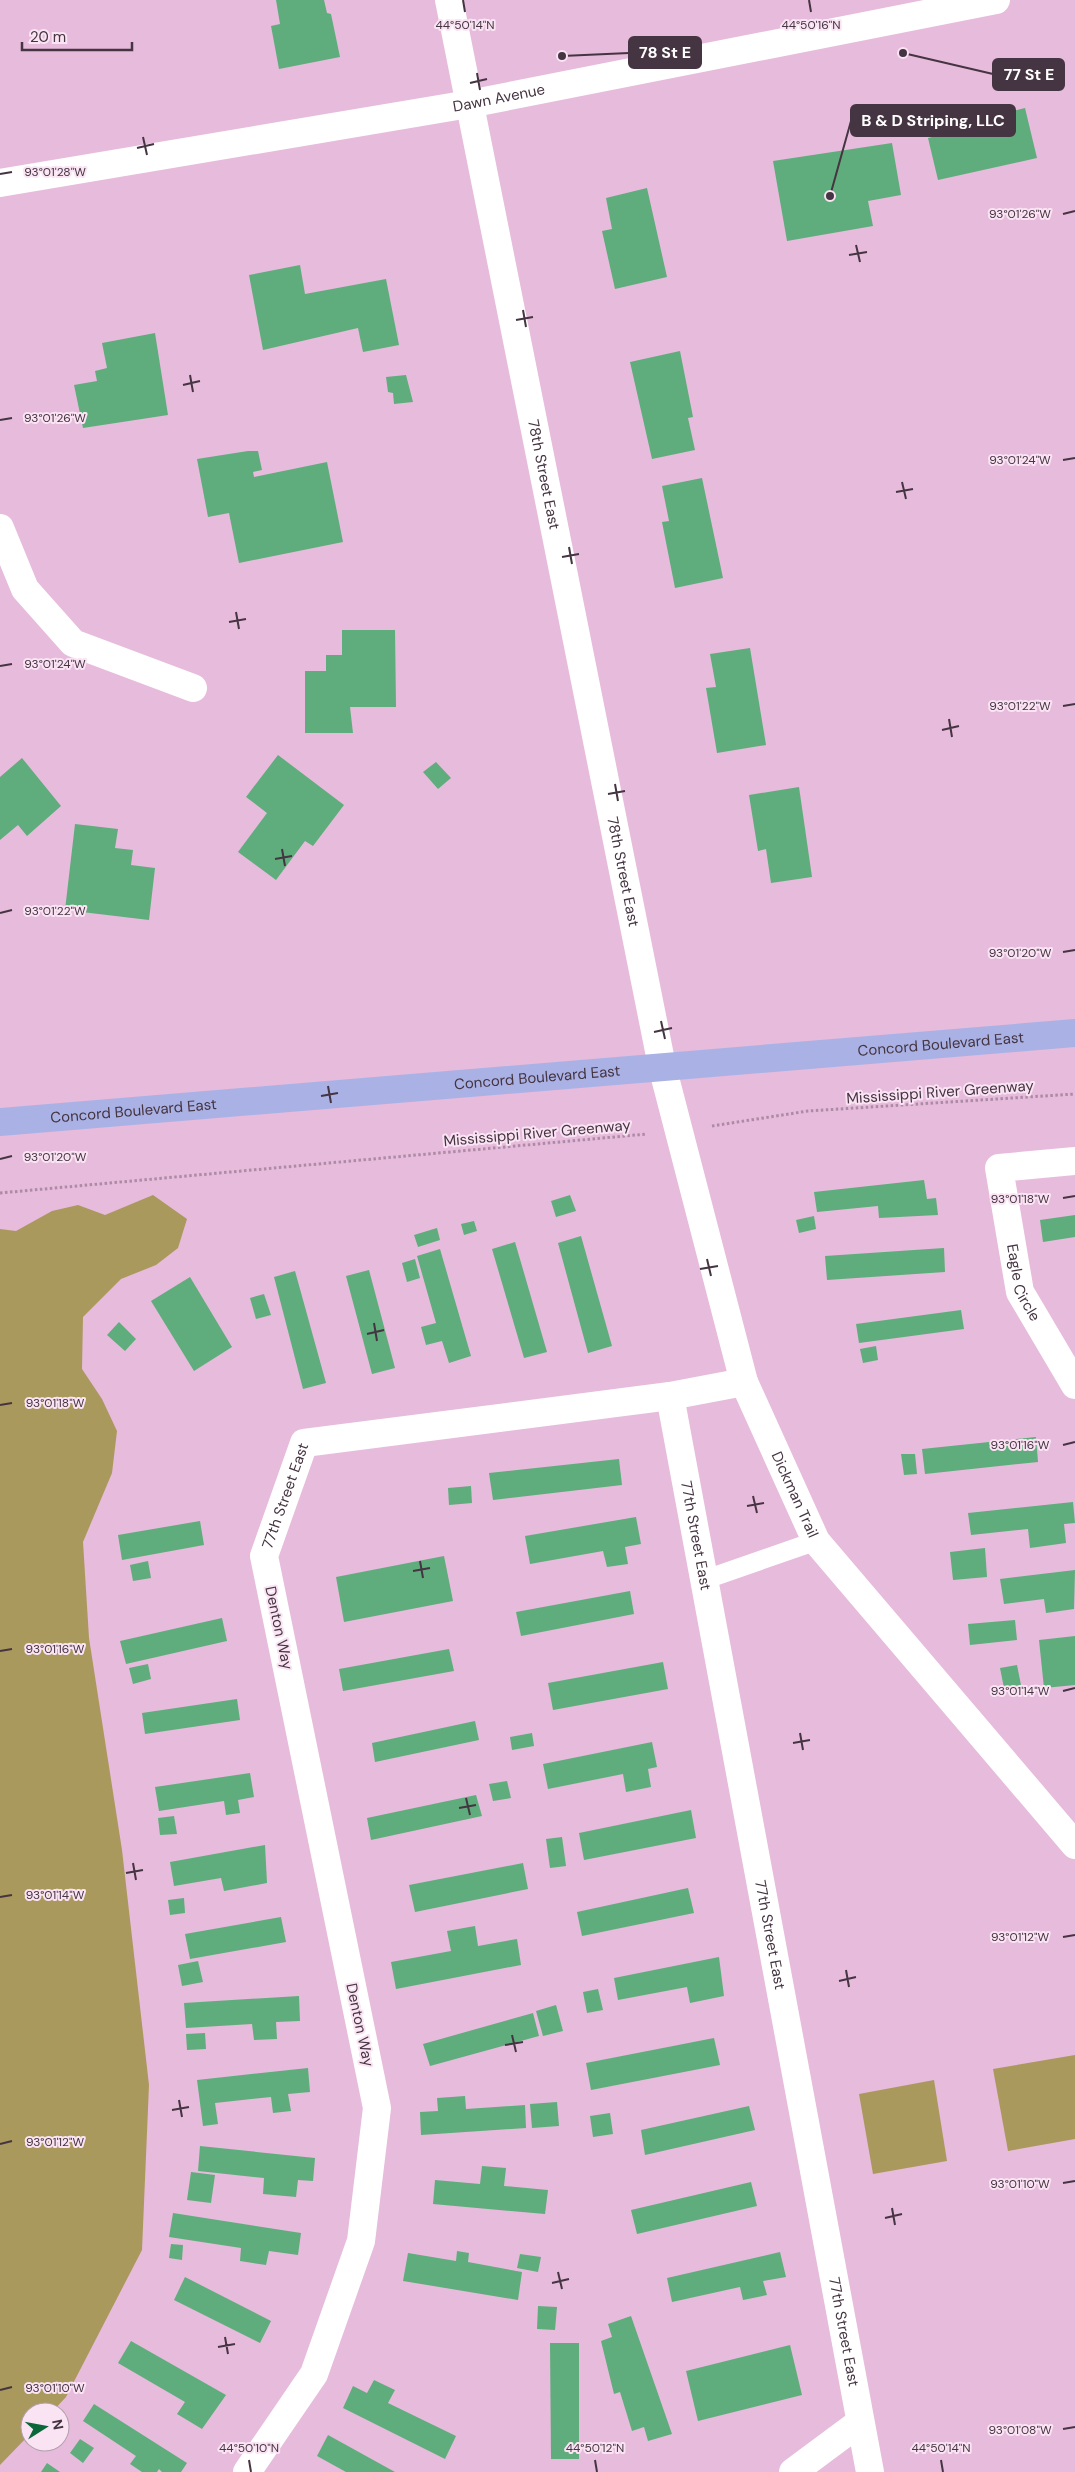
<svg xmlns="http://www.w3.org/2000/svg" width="1075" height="2472" font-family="'DM Sans',sans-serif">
	<rect width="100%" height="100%" fill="#e7bbdc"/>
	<g fill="#aa995d">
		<polygon points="153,1195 187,1219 178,1248 156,1265 121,1279 83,1317 82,1369 102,1399 117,1431 112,1473 83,1542 89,1638 122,1850 149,2085 142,2250 66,2397 52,2412 30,2412 30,2434 0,2465 0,1229 16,1231 52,1211 78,1205 105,1215"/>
		<polygon points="1075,2055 1075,2139 1008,2151 993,2069"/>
		<polygon points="934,2080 947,2161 873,2174 859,2094"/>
	</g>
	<g fill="#5fad7c">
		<polygon points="276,0 324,0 327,13 331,14 340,57 279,69 271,26 280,24"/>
		<polygon points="1025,108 1037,158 938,180 928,138 966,129 964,123"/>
		<polygon points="892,143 901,195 868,201 873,226 787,241 773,161"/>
		<polygon points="647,188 667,277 615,289 602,231 612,229 606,198"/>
		<polygon points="300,265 305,294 386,279 399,345 363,352 358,328 263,350 249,275"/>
		<polygon points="155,333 168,415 83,428 74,385 97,381 95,371 107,368 102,343"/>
		<polygon points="680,351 693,417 688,418 695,450 652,459 630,362"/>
		<polygon points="406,375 413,402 394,404 393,393 388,392 386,377"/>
		<polygon points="248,451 258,451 262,470 253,472 254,477 327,462 343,542 239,563 229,513 208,517 197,459"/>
		<polygon points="702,478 723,578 675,588 662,522 669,521 662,486"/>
		<polygon points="342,630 395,630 396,707 350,707 353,733 305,733 305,671 326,671 326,655 342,655"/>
		<polygon points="750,648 766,745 717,753 706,688 716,687 710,654"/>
		<polygon points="278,755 344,805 313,846 305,841 276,880 238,852 267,813 246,797"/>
		<polygon points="22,758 61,806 27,836 18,825 0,840 0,777"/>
		<polygon points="436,762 451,778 438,789 423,772"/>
		<polygon points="799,787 812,877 771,883 766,849 758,851 749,795"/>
		<polygon points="75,824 118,829 115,848 133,850 131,865 155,868 149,920 65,910"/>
		<polygon points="924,1180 927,1199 936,1198 938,1215 879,1218 878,1206 817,1212 814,1192"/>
		<polygon points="570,1195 576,1211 556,1217 551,1201"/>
		<polygon points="1075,1215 1075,1237 1043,1242 1040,1220"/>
		<polygon points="814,1216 816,1229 799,1233 796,1220"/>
		<polygon points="474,1221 477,1231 464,1235 461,1224"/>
		<polygon points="437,1228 440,1240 418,1247 414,1235"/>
		<polygon points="581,1236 612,1346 588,1353 558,1243"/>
		<polygon points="515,1242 547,1352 524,1358 492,1249"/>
		<polygon points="944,1248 945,1272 827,1280 825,1256"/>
		<polygon points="440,1249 471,1356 449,1363 442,1341 426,1345 421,1327 436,1323 417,1256"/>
		<polygon points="415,1259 420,1278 407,1282 402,1263"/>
		<polygon points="369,1270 395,1368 372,1374 346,1276"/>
		<polygon points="295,1271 326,1383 303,1389 274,1277"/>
		<polygon points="190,1277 232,1347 194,1371 151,1301"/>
		<polygon points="264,1294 271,1315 256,1319 250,1298"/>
		<polygon points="961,1310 964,1329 859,1343 856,1324"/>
		<polygon points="119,1322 136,1339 125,1351 107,1335"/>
		<polygon points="876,1346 878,1360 863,1363 860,1349"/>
		<polygon points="1036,1437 1038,1462 925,1474 922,1449"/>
		<polygon points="901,1454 915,1454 917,1474 904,1475"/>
		<polygon points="619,1459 622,1485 493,1500 489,1473"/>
		<polygon points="471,1486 472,1503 449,1505 448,1488"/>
		<polygon points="1073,1502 1075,1523 1064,1524 1066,1543 1030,1548 1028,1529 971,1535 968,1513"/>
		<polygon points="636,1517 641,1544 625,1547 628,1564 607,1567 603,1551 530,1564 525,1536"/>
		<polygon points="200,1521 204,1545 122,1560 118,1535"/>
		<polygon points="985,1548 987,1577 953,1580 950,1552"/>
		<polygon points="444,1556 453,1601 344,1622 336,1577"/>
		<polygon points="148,1561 151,1578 133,1581 130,1565"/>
		<polygon points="1075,1570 1074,1609 1046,1613 1044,1599 1004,1604 1000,1579"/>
		<polygon points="630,1591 634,1614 521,1636 516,1612"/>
		<polygon points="222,1618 227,1641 126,1664 120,1641"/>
		<polygon points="1015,1620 1017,1640 970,1645 968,1624"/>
		<polygon points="1075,1636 1075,1685 1044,1688 1039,1640"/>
		<polygon points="449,1649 454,1671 343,1691 339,1669"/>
		<polygon points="663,1662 668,1689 553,1710 548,1683"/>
		<polygon points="148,1664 151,1679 133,1684 129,1668"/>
		<polygon points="1017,1665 1021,1685 1004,1688 1000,1668"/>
		<polygon points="237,1699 240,1720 145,1734 142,1713"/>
		<polygon points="475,1721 479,1740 375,1762 372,1743"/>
		<polygon points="532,1733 534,1746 512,1750 510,1737"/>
		<polygon points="652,1742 657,1767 648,1769 651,1787 626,1792 623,1774 548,1789 543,1764"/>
		<polygon points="250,1773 254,1797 238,1800 240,1813 226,1815 224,1801 159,1811 155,1787"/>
		<polygon points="507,1781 511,1798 493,1801 489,1784"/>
		<polygon points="476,1795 482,1816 371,1840 367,1818"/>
		<polygon points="691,1810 696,1838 584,1860 579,1833"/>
		<polygon points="174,1816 177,1834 160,1835 158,1818"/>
		<polygon points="562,1837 566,1866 550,1868 546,1839"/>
		<polygon points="265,1845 267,1883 224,1891 221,1878 174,1886 170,1862"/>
		<polygon points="523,1863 528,1889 415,1912 409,1885"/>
		<polygon points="688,1888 694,1913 582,1936 577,1912"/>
		<polygon points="184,1898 185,1913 170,1915 168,1900"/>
		<polygon points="281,1917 286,1942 190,1959 185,1934"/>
		<polygon points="475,1926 478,1946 517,1939 521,1965 396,1989 391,1962 451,1951 447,1931"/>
		<polygon points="719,1957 724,1996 690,2003 687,1987 618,2000 614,1978"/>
		<polygon points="198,1961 203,1982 182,1986 178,1965"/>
		<polygon points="598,1989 603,2010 587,2013 583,1992"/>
		<polygon points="299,1996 300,2021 276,2022 277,2039 254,2040 252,2024 186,2028 184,2003"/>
		<polygon points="556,2005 563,2031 543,2036 536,2011"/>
		<polygon points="533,2013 539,2036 430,2066 423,2044"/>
		<polygon points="205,2033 206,2049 187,2050 186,2034"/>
		<polygon points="714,2038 720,2065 591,2090 586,2063"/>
		<polygon points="308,2068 310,2092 288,2094 291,2111 273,2113 271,2097 215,2103 218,2124 203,2126 197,2080"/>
		<polygon points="465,2096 466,2109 525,2105 526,2128 421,2135 420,2112 438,2111 437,2098"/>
		<polygon points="557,2102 559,2126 532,2128 530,2104"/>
		<polygon points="749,2106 755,2130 645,2155 641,2130"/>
		<polygon points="610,2113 613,2134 593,2137 590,2116"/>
		<polygon points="200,2146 315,2158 313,2181 298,2180 296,2197 263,2194 264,2178 198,2171"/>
		<polygon points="482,2166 506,2168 504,2186 548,2190 545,2214 433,2204 435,2180 480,2184"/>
		<polygon points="191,2172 215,2175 211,2203 187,2200"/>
		<polygon points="751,2182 757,2206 637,2234 631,2210"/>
		<polygon points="173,2213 301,2233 298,2255 269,2251 266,2265 240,2261 241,2248 169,2237"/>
		<polygon points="171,2244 183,2245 182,2260 169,2258"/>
		<polygon points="457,2251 469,2253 468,2262 522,2272 518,2300 403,2281 408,2253 456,2261"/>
		<polygon points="780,2252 786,2277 763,2281 767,2295 743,2300 740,2287 672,2302 667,2278"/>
		<polygon points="520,2254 541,2257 538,2272 517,2268"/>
		<polygon points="185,2277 271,2321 260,2343 174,2300"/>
		<polygon points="538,2306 557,2307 555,2330 537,2329"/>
		<polygon points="631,2316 672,2434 648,2441 644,2427 632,2431 620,2392 614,2394 601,2341 612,2337 608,2324"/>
		<polygon points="131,2341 226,2395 202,2429 177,2414 185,2402 118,2363"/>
		<polygon points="550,2343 579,2343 579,2459 551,2459"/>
		<polygon points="790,2345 802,2395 698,2421 686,2371"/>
		<polygon points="374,2380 395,2390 388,2403 456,2436 445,2459 343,2408 353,2386 367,2393"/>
		<polygon points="94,2404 187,2463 181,2472 162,2472 159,2469 157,2472 142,2472 130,2464 136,2456 83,2421"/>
		<polygon points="328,2435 395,2472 346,2472 317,2456"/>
		<polygon points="80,2439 94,2448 83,2463 70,2453"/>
		<polygon points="47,2463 60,2472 41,2472"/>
	</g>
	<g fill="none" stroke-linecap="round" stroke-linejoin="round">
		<g stroke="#ad8ba5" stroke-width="3" stroke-dasharray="2.5 2.5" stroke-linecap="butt">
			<polyline points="712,1126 808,1111 1075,1094"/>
			<polyline points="0,1193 647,1134"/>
		</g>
		<polyline stroke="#fff" stroke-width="19" points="704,1580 816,1541"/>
		<g stroke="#fff" stroke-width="28">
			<path id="s1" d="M449,0l213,1066"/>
			<path id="s2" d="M0,183l469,-79 527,-104"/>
			<polyline points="0,528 25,589 73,643 193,688"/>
			<path id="s3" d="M1075,1161l-76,7 21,124 55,93"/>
			<path id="s4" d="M670,1396l200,1076"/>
			<path id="s5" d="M247,2472l67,-98 47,-133 16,-133 -113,-552 40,-113 366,-47 74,-14"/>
			<polyline points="793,2472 859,2423"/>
		</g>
		<path stroke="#fff" stroke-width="28" id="s6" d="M662,1066l82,316 72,159 259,304"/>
		<path stroke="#aab2e5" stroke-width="28" id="s7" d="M0,1122l1075,-89"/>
	</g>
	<path fill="none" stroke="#453441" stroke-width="2" d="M463,0l2,12M809,0l2,12M477,73l3,17M470,83l17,-4M143,137l4,18M137,148l17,-4M0,174l12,-2M1063,214l12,-3M856,245l4,17M849,255l18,-3M523,310l3,17M516,320l17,-3M190,375l3,17M183,385l17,-4M0,420l12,-2M1063,460l12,-2M902,482l4,17M896,492l17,-3M569,547l3,17M562,557l17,-3M236,612l3,17M229,622l17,-3M0,666l12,-2M1063,706l12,-2M949,719l3,18M942,730l17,-4M615,784l3,17M608,794l17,-3M282,849l3,17M275,859l17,-3M0,913l12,-3M1063,952l12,-2M661,1021l4,18M654,1032l18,-4M328,1086l3,17M321,1096l17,-3M0,1159l12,-3M1063,1198l12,-2M707,1259l4,17M700,1269l18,-3M374,1323l3,18M367,1334l17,-4M0,1405l12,-2M1063,1445l12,-3M753,1496l4,17M747,1506l17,-3M420,1561l3,17M413,1571l17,-3M0,1651l12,-2M1063,1691l12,-3M800,1733l3,17M793,1743l17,-3M466,1798l4,17M459,1808l17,-3M133,1863l3,17M126,1873l17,-3M0,1897l12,-2M1063,1937l12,-2M846,1970l3,17M839,1981l17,-4M512,2035l4,17M505,2045l18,-3M179,2100l3,17M172,2110l17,-3M0,2144l12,-3M1063,2183l12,-2M892,2208l3,17M885,2218l17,-4M558,2272l4,17M552,2283l17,-4M225,2337l3,17M218,2347l17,-3M0,2390l12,-3M1063,2429l12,-2M249,2460l2,12M595,2460l2,12M941,2460l2,12"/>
	<g text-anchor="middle" stroke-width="4" stroke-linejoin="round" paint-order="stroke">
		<g font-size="15" fill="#453441" stroke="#fae4f4">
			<text dy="5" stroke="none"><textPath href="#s2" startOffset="506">Dawn Avenue</textPath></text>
			<text dy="5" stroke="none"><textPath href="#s1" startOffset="484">78th Street East</textPath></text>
			<text dy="5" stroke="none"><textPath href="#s1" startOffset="889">78th Street East</textPath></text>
			<text dy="5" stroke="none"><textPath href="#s7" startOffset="944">Concord Boulevard East</textPath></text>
			<text dy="5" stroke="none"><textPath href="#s7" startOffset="539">Concord Boulevard East</textPath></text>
			<text transform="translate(940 1092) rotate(-4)" y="5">Mississippi River Greenway</text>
			<text dy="5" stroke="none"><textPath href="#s7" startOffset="134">Concord Boulevard East</textPath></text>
			<text transform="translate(537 1133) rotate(-5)" y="5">Mississippi River Greenway</text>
			<text dy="5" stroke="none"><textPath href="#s3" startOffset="194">Eagle Circle</textPath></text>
			<text dy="5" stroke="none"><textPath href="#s6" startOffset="450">Dickman Trail</textPath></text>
			<text dy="5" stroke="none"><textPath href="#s5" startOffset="1021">77th Street East</textPath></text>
			<text dy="5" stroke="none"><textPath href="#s4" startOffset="142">77th Street East</textPath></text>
			<text transform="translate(279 1628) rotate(78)" y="5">Denton Way</text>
			<text dy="5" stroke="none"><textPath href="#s4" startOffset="548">77th Street East</textPath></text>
			<text transform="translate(360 2025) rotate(78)" y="5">Denton Way</text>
			<text dy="5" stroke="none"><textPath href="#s4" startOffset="952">77th Street East</textPath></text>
		</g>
	</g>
	<g font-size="12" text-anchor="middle" fill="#453441" stroke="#fae4f4" stroke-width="4" stroke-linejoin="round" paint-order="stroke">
		<text x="465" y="29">44°50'14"N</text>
		<text x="811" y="29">44°50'16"N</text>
		<text x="55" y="176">93°01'28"W</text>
		<text x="1020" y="218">93°01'26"W</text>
		<text x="55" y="422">93°01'26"W</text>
		<text x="1020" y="464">93°01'24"W</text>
		<text x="55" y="668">93°01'24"W</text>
		<text x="1020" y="710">93°01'22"W</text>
		<text x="55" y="915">93°01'22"W</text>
		<text x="1020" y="957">93°01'20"W</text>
		<text x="55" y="1161">93°01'20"W</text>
		<text x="1020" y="1203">93°01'18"W</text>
		<text x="55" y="1407">93°01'18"W</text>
		<text x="1020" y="1449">93°01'16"W</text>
		<text x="55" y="1653">93°01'16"W</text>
		<text x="1020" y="1695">93°01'14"W</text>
		<text x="55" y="1899">93°01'14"W</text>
		<text x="1020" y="1941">93°01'12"W</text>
		<text x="55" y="2146">93°01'12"W</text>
		<text x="1020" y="2188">93°01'10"W</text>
		<text x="55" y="2392">93°01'10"W</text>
		<text x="1020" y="2434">93°01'08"W</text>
		<text x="249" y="2452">44°50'10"N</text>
		<text x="595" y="2452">44°50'12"N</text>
		<text x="941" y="2452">44°50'14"N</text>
	</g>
	<path fill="none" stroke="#453441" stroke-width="2" d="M562 56L629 53M903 53L993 74M830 196L851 121"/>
	<g fill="#453441" stroke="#fae4f4" stroke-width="2">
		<circle cx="562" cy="56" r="5"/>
		<circle cx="903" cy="53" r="5"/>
		<circle cx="830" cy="196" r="5"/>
	</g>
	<g fill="#453441" stroke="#453441" stroke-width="2">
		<rect x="629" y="37" width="72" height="31" rx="5"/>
		<rect x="993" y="59" width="71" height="31" rx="5"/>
		<rect x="851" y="105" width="164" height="31" rx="5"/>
	</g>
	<g font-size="16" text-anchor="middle" font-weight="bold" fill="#fff">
		<text x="665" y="58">78 St E</text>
		<text x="1029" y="80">77 St E</text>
		<text x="933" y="126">B &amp; D Striping, LLC</text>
	</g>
	<g transform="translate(45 2427) rotate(79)"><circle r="24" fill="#fae4f4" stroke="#b29eac"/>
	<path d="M0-4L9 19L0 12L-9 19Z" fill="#0b6639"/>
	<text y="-8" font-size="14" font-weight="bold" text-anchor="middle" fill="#453441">N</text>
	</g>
	<path d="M22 42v8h110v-8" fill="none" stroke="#453441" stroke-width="2.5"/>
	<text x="30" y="42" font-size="15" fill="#453441" stroke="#fae4f4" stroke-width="4" paint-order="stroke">20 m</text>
</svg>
